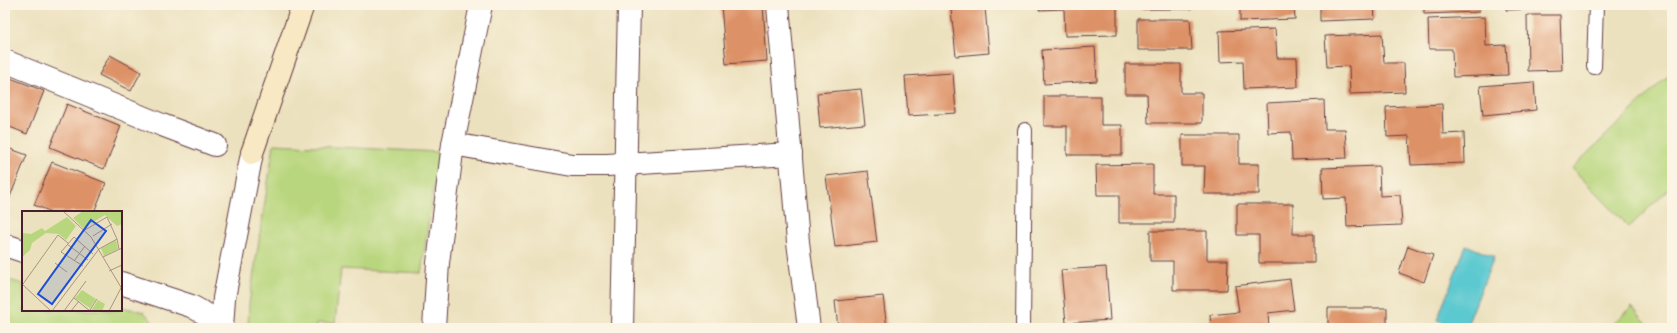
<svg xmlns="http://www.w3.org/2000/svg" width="1677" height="333" font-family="'EB Garamond',serif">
	<rect width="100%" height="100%" fill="#fcf5e5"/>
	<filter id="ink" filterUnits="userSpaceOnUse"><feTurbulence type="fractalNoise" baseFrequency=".025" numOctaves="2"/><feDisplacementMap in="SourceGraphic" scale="8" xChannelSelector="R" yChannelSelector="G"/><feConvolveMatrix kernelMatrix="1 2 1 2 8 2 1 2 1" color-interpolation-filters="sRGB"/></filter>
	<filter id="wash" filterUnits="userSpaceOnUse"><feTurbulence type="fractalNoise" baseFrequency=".012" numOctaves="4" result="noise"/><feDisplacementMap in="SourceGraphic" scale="16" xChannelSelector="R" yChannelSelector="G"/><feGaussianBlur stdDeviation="0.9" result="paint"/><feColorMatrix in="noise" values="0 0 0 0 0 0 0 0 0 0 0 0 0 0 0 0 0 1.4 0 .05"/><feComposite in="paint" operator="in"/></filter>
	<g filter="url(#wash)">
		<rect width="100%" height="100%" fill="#ece1be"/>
		<g fill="#b8d67d" stroke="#817a54">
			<polygon points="1672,72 1672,186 1629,227 1572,168"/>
			<polygon points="274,144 439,152 421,273 341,269 335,323 317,323 317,328 248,328 249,304"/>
			<polygon points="5,279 23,284 23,310 121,310 121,307 144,312 158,328 5,328"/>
			<polygon points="1632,307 1651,328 1609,328"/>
		</g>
		<polygon fill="#5cc9d0" stroke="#53747e" points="1466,245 1494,257 1466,328 1459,328 1437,320"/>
		<g id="blocks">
			<g fill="#dd9166">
				<polygon points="721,5 763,5 767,61 726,64"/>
				<polygon points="1039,5 1117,6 1117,35 1065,36 1064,9 1039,10"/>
				<rect x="1138" y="5" width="52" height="4"/>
				<polygon points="1240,5 1294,5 1295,19 1240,21"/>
				<polygon points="1320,5 1374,5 1375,19 1320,21"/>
				<polygon points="1424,5 1479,5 1479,12 1424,14"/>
				<polygon points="1506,5 1560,5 1560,8 1506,10"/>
				<polygon points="985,7 989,53 956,56 951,10"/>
				<polygon points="1527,15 1560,15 1562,70 1528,71"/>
				<polygon points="1485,17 1486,46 1506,45 1508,75 1453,77 1452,49 1429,49 1428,19"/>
				<polygon points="1138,19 1190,19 1192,50 1138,50"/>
				<polygon points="1275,29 1277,58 1297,58 1298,87 1244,89 1243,61 1220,62 1219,31"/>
				<polygon points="1382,34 1384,63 1404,63 1405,92 1350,94 1349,66 1327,67 1325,36"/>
				<polygon points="1095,47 1097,81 1044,84 1042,50"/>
				<polygon points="110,55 141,72 131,91 99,75"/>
				<polygon points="1125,64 1181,64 1181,93 1202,93 1202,123 1148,123 1147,94 1125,94"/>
				<polygon points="953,73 956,113 908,116 905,76"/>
				<polygon points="5,76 44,91 27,134 5,125"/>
				<polygon points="1534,82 1536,110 1483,115 1480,86"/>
				<polygon points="861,89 865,124 820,128 817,93"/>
				<polygon points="1044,96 1101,96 1101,125 1122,125 1122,155 1067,155 1067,126 1044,126"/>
				<polygon points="1324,100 1325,129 1345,129 1347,158 1292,160 1291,132 1268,133 1267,103"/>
				<polygon points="67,104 121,126 104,169 50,147"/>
				<polygon points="1442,104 1443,134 1464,133 1465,163 1411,165 1409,136 1387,137 1386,107"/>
				<polygon points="1182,135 1239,135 1239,164 1259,164 1259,194 1204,194 1205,166 1182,166"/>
				<polygon points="5,147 27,155 9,199 5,197"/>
				<polygon points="52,162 106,183 94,212 52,212 34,205"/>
				<polygon points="1153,164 1153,194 1174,194 1174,223 1119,223 1119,195 1097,195 1096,165"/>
				<polygon points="1379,166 1380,196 1400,195 1402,225 1347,227 1346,198 1323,199 1322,168"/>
				<polygon points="868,171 877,242 835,247 826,176"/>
				<polygon points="1237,204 1293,204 1293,234 1314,234 1314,263 1259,263 1259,235 1237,235"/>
				<polygon points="1150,231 1207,231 1207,260 1228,260 1227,290 1173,290 1173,261 1150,261"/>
				<polygon points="1408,246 1433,255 1424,282 1399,273"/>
				<polygon points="1106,267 1110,320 1066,323 1061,270"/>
				<polygon points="1290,279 1294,310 1268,313 1269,328 1211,328 1210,315 1239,312 1235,286"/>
				<polygon points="883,296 887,328 838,328 835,301"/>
				<rect x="1328" y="308" width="59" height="20"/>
			</g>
		</g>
	</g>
	<g filter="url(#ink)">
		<use href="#blocks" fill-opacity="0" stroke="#623c41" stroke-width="1"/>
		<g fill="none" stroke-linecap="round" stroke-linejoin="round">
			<defs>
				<g id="lane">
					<polyline points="1594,67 1596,5"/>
					<polyline points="1023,328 1025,130"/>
				</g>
				<g id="street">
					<polyline points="778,5 798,242 809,328"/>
					<polyline points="5,61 162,125 215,145"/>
					<polyline points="453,144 572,165 607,165 791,154"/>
					<polyline points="5,245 23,251"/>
					<polyline points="121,283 191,306 222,323"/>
					<polyline points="222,328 224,298 252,153"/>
					<polyline points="434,328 438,263 453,144 481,5"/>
					<polyline points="622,328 629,5"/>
				</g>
				<polyline id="secondary" points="252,153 303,5"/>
			</defs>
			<use href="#lane" stroke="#623c41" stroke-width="16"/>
			<use href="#street" stroke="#623c41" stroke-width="24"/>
			<use href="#secondary" stroke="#623c41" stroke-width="24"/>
			<use href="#lane" stroke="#fff" stroke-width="14"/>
			<use href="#street" stroke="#fff" stroke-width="22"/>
			<use href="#secondary" stroke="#f8e8c3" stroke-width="22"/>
		</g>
	</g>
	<g transform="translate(22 211)">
		<rect width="100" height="100" fill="#ece1be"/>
		<path d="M61,0h39v13l-5,2 -12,-11 -22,13 -10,-10zM45,6l9,9 -10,14 -7,-6 -13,-1 -14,10 -2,7 -8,7v-24l9,1 11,-6 3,3zM94,29l2,9 -14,7 -3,-8zM60,79l14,9 -6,9 -15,-10zM76,89l7,4 -3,7h-11z" fill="#b8d67d"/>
		<path fill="none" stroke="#ab9383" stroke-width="1" d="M41,0l28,26 31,52M63,19l22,-13 10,22M71,25l19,-12M45,33l21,16M81,46l19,-9M52,50l11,-15M33,52l12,9M61,55l-22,-14 13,-15 19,17M87,60l13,-6M0,73l29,27M1,73l35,-49 10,8M52,87l16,13M68,99l7,-11M30,100l47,-62 18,-10 2,10M42,100l22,-30M49,100l8,-10M87,100l12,-23"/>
		<path fill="#1d4ed8" fill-opacity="0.15" stroke="#1d4ed8" stroke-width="2" d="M69,9l15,11 -54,73 -14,-10z"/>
		<rect width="100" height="100" fill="none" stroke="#4a1f2b" stroke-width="2"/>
	</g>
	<rect width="1677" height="333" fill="none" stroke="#fcf5e5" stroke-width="20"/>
</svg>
